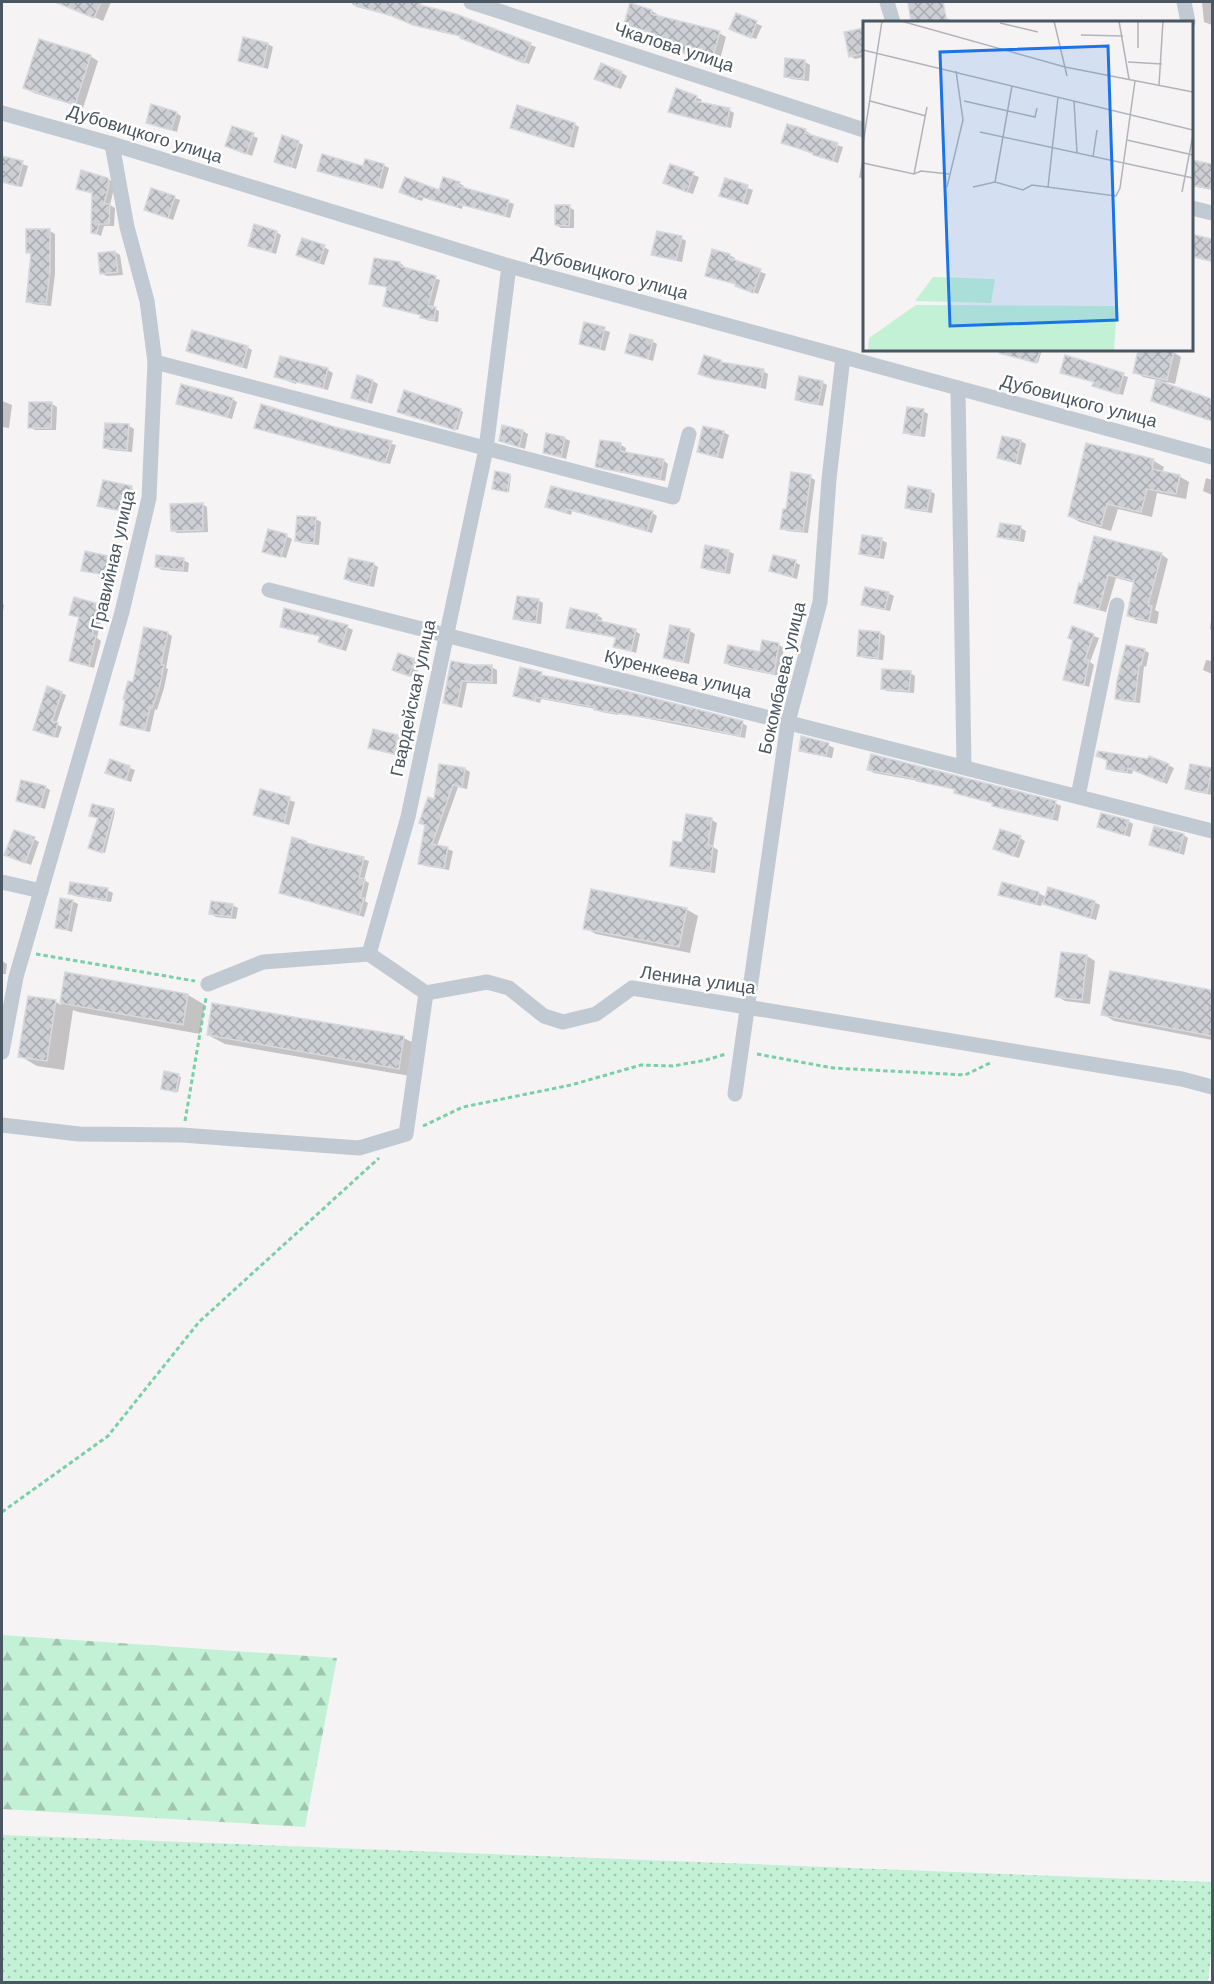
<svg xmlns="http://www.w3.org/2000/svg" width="1214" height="1984" font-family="Helvetica,sans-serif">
	<defs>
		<pattern id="grass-dots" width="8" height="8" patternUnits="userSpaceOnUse" patternTransform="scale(1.5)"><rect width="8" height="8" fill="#c3f1d5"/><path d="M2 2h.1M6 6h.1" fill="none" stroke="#a0c6b0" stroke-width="1.8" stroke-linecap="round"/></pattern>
		<pattern id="forest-firs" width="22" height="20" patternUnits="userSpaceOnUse" patternTransform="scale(1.5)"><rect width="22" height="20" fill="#c3f1d5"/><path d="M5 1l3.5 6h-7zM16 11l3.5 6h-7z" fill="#a0c6b0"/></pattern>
		<pattern id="building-cross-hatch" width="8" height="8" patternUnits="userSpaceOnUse" patternTransform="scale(1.5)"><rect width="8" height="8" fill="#cdcfd5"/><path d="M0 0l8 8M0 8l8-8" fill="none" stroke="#a8abb0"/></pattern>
	</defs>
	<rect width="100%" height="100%" fill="#f5f3f3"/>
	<polygon fill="url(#grass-dots)" points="2,1835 1212,1882 1212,1942 1208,1982 2,1982"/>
	<polygon fill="url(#forest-firs)" points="2,1635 337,1658 305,1827 2,1809"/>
	<g fill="#0003">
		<polygon points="77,2 111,2 103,21 74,8"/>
		<polygon points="353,2 409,2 536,47 529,64 467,41 462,37 419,27 399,18 357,7 352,4"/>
		<polygon points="909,2 943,2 945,17 950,20 951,22 912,22"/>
		<polygon points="1202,2 1212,2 1212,25 1204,22"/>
		<polygon points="652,11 658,15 658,17 719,33 726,37 719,63 682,53 675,49 677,44 662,40 655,35 626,24"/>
		<polygon points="736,15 762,26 756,39 736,32"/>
		<polygon points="864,30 864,57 855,59 850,56 846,34"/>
		<polygon points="245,39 268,44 273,47 268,69 245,63 240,60"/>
		<polygon points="90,56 98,61 83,108 34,93 25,88"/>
		<polygon points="787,60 805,62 810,65 809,81 791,79 785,76"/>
		<polygon points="622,73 627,76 621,89 601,81"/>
		<polygon points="696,97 702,100 700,103 729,110 734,113 731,128 675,114 670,111"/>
		<polygon points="176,113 181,116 177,132 147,122"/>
		<polygon points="574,124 579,127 574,148 517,130"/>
		<polygon points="788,125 806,131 811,134 810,136 843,147 838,163 783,143"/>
		<polygon points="233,128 258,138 252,156 232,148"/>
		<polygon points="298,142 303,145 296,169 275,161"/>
		<polygon points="863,155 864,155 864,180 859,177"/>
		<polygon points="2,158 28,166 22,187 2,182"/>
		<polygon points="1192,161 1212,165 1212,190 1192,186"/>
		<polygon points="383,165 389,168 383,189 323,173 318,170 364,168"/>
		<polygon points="671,166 699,177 693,194 670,186"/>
		<polygon points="108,179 113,182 114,188 110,205 115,208 114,226 104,226 101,236 92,232"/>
		<polygon points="726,180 753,190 748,205 721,195"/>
		<polygon points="459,183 464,186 463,188 514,204 510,218 463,205 462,209 424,197 422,201 406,195 440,192"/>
		<polygon points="152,190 180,200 173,220 146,210"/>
		<polygon points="569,207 574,210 574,228 561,228 556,225"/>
		<polygon points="50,231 55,234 55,274 51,306 33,304 28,301 32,255 27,252"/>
		<polygon points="276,232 281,235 276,254 250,245"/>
		<polygon points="1192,235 1212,240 1212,262 1192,257"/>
		<polygon points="681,238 686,241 682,262 658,257 653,254"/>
		<polygon points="324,247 329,250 324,265 298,255"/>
		<polygon points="115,252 120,255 123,275 107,276 101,273"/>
		<polygon points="729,255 735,258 734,261 766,274 758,294 737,285 707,276"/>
		<polygon points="400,263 404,266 404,269 440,280 433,308 439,311 438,322 426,320 422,316 384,305 389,288 371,283"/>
		<polygon points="585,324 610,332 605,351 580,343"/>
		<polygon points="652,341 657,344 653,361 627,352"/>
		<polygon points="247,347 252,350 247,369 188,350"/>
		<polygon points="1026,350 1042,350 1038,363 1023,359"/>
		<polygon points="1140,350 1160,350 1173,352 1181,357 1175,384 1167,382 1166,384 1212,399 1212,421 1159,404 1153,400 1157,380 1143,377 1135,372"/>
		<polygon points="281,358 328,370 333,373 328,390 297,382 296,384 276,377"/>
		<polygon points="721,361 725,364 763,371 768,374 766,389 705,376"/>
		<polygon points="1082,363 1128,377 1123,395 1098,388 1094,386 1095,382 1066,375"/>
		<polygon points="373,381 378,384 372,404 352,397"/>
		<polygon points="822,382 827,385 823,406 801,402 796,399"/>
		<polygon points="232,399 237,402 232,419 183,406 178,403"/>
		<polygon points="2,401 12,405 9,428 2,427"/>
		<polygon points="52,404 57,407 56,430 35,430 30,427"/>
		<polygon points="460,410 463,412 458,430 402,413"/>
		<polygon points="923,411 928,414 925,437 910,435 905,432"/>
		<polygon points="129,426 134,429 132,452 110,450 105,447"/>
		<polygon points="503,427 523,431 528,434 525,449 500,441"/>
		<polygon points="335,428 396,445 390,464 261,430"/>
		<polygon points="723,432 729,435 723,459 698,452"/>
		<polygon points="564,438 570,441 566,459 544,452"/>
		<polygon points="601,441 621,445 626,448 625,454 663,460 668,464 665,481 602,469 597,466"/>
		<polygon points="1021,441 1026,444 1021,465 998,458"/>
		<polygon points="1154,461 1164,467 1162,473 1179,476 1189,482 1186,499 1157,493 1152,517 1118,509 1111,531 1080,522 1069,516"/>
		<polygon points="509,475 511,476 509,492 495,490"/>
		<polygon points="810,477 815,480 808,533 787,531 782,528 787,511"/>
		<polygon points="1206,478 1212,480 1212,495 1203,491"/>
		<polygon points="131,488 136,491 132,514 104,508 99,505"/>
		<polygon points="930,491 935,494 932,513 911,510 906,507"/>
		<polygon points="202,504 207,507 208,532 177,533 172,530"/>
		<polygon points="547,507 652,513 657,516 652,533 572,511 571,515"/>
		<polygon points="298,517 316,519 321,522 319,545 301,543 296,540"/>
		<polygon points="1021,528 1026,531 1024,542 1004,539 999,536"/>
		<polygon points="286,536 292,539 286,558 264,551"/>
		<polygon points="1095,538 1161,554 1168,559 1155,610 1159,612 1157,624 1136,620 1129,615 1135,583 1116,578 1106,612 1083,606 1076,602 1084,585"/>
		<polygon points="882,540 887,543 884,559 866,556 861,553"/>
		<polygon points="728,551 734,554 730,574 707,570 702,567"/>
		<polygon points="109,557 114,560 111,575 87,570 87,572 83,570"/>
		<polygon points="183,560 189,563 188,572 162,570 157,567"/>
		<polygon points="795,562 800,565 797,579 771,571"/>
		<polygon points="373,564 378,567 374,587 351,582 346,579"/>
		<polygon points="888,593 894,596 890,611 868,607 863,604"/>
		<polygon points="75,599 104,608 97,638 101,641 94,668 70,661 80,618 71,614"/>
		<polygon points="538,600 543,603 541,624 520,621 515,618"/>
		<polygon points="2,604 4,605 2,617"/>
		<polygon points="1212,613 1212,630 1210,629"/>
		<polygon points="597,615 602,618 601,623 635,631 640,634 636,653 615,646 617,638 573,630 568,627"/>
		<polygon points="281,626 347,627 353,630 346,651 325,645 320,642 322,637 286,629"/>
		<polygon points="671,627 690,631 695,634 689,664 670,660 665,657"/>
		<polygon points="1073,628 1099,638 1090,662 1094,665 1089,687 1065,679 1074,640"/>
		<polygon points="167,633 172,636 166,668 168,669 164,688 157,710 155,709 150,732 127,727 122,724 134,684"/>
		<polygon points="880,633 885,636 883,660 864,658 859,655"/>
		<polygon points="763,642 779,645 784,648 779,676 731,666 725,663 761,654"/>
		<polygon points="1144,650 1149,653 1146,667 1144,666 1140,703 1122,701 1117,698"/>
		<polygon points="399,655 420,664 415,678 399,672"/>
		<polygon points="1206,660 1212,661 1212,674 1203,670"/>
		<polygon points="473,666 491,667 497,670 497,684 467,683 462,708 445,702"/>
		<polygon points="910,673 915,676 914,693 887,691 882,688"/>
		<polygon points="541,674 546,677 742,723 747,726 745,738 619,713 618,715 601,712 596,709 541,699 540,703 515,695"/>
		<polygon points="48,688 66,695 56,724 62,727 58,738 39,732"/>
		<polygon points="398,737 403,740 399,756 370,747"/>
		<polygon points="828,745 834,748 832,758 806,753 800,750"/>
		<polygon points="111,761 135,770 131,782 107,773"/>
		<polygon points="1168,765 1174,768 1167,784 1133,770 1132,774 1112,771 1107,768"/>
		<polygon points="465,769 470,772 467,789 458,787 437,846 453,851 449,870 425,866 420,863 427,826 435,801"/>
		<polygon points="869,770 1055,803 1061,806 1058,821 999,808 994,805 995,804 961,795 956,790 919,781 874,773"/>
		<polygon points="1212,770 1212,795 1191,791 1186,788"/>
		<polygon points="45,787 50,790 45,809 17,800"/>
		<polygon points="261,791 295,802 289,825 255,814"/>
		<polygon points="113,810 115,812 105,853 92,848"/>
		<polygon points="688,816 712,820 717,823 713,847 718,850 715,873 677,868 672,865 683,843"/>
		<polygon points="1128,821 1133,824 1130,837 1099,826"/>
		<polygon points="1183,835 1188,838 1184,855 1151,844"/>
		<polygon points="1020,838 1025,841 1019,858 1000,851"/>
		<polygon points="34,839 39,842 31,865 11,857"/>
		<polygon points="306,842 369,861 364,880 369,883 365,901 368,903 364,917 286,895"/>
		<polygon points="107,890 113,893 111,902 75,896 69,893"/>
		<polygon points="1038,893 1046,897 1094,902 1100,905 1096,920 1050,906 1042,902 1041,906 1005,897 1000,894"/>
		<polygon points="72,901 78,904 72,932 56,927"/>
		<polygon points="232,905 238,908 236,919 216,917 211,914"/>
		<polygon points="686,909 698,916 690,953 596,934 585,928"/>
		<polygon points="1062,953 1087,956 1095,961 1090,1004 1065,1001 1057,996"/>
		<polygon points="2,961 7,964 6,974 2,974"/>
		<polygon points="1111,972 1212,992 1212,1040 1114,1021 1103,1014"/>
		<polygon points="66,974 188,995 205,1005 200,1034 78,1012 73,1010 64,1070 37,1066 20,1056 29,998 56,1002 61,1005"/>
		<polygon points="213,1005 404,1038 421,1047 416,1077 225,1044 208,1035"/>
		<polygon points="165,1073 181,1077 178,1092 164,1090"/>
	</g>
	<g fill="url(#building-cross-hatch)" stroke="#d7d9de" stroke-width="1.5">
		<polygon points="55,2 101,2 94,18"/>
		<polygon points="355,2 421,2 420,5 456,14 531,43 524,63 460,38 461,36 413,25 392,16 355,5"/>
		<polygon points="908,2 943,2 947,22 911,22"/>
		<polygon points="630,3 652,10 651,14 720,31 712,60 673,50 675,42 653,36 654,34 624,24"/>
		<polygon points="736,13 757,21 751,38 729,29"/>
		<polygon points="864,28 864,53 849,57 844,32"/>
		<polygon points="243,37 268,43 263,67 238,61"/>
		<polygon points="39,39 91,55 75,105 23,88"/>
		<polygon points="785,58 805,60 804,79 784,77"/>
		<polygon points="601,63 622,72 616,87 594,79"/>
		<polygon points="676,88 697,96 695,101 730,108 726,127 668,112"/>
		<polygon points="151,104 177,112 171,130 146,123"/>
		<polygon points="517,105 575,123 569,146 510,128"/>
		<polygon points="787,124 806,129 805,133 838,143 833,161 813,155 813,153 781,143"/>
		<polygon points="232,126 254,133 246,154 225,146"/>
		<polygon points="282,135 299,141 291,167 274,162"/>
		<polygon points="322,154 363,166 365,159 384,164 378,187 317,171"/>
		<polygon points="2,156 23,161 17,186 2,182"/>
		<polygon points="1191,160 1212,164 1212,189 1191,185"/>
		<polygon points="670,164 694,172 687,192 663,183"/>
		<polygon points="81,170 108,178 109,185 104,204 110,204 109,224 99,224 96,234 91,233 92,193 76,189"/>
		<polygon points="405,177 439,190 443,177 460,182 458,186 509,200 505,216 458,204 457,207 418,196 417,199 399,192"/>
		<polygon points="725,178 748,185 743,203 719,196"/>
		<polygon points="151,188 175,196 168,218 144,210"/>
		<polygon points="555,205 570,205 569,226 555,225"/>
		<polygon points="254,224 277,231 271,252 248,246"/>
		<polygon points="26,229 50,229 50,271 46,304 26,302 31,253 26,253"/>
		<polygon points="657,231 682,236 676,260 651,255"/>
		<polygon points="1191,234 1212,239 1212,261 1191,256"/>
		<polygon points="302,238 325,245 319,263 296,255"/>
		<polygon points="712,249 730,254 729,258 761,269 753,293 735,286 736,284 705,276"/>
		<polygon points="115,251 118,272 100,274 98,253"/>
		<polygon points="374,258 400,262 400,266 436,276 428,306 436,307 434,320 420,318 421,315 383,306 387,287 369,284"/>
		<polygon points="584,322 605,327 600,349 579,344"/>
		<polygon points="192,330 248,346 242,367 186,351"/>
		<polygon points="630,334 653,340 648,359 625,353"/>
		<polygon points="1000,350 1040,350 1036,363 999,353"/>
		<polygon points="1138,350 1174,351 1167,380 1133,373"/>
		<polygon points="704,355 721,360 721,362 764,369 760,387 714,379 698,374"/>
		<polygon points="1065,355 1124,373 1118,394 1092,386 1094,382 1060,373"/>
		<polygon points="280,356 328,368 323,388 274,377"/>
		<polygon points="357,375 373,380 367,402 351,398"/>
		<polygon points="799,376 823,381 818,404 795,400"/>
		<polygon points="1156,380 1212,399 1212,421 1151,401"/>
		<polygon points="181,384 233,398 227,417 176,404"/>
		<polygon points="404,390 461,409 455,430 397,412"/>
		<polygon points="29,402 52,402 51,428 28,428"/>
		<polygon points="261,404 335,427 392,441 385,463 254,428"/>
		<polygon points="907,407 924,409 920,435 903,433"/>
		<polygon points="105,423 129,424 127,450 103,448"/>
		<polygon points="502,425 523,430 519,447 499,441"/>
		<polygon points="703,426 724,431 717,457 697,452"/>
		<polygon points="546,433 565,437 561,457 543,453"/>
		<polygon points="1002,436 1021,440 1016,463 997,458"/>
		<polygon points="600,440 621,443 620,451 664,459 660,479 595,467"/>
		<polygon points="1086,443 1154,459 1152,469 1180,475 1176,494 1147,489 1141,512 1107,504 1101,526 1068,516"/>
		<polygon points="495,471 510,474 507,492 492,489"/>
		<polygon points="791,472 811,475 803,531 780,529 783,509 786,509"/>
		<polygon points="103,480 132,486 126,512 97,506"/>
		<polygon points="551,486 653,511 647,531 567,509 566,513 545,507"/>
		<polygon points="908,486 931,490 927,511 905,508"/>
		<polygon points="203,503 203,530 171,531 170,504"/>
		<polygon points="297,516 316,517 314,543 295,541"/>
		<polygon points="1000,523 1021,526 1019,540 997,537"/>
		<polygon points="268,529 287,534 281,557 262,552"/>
		<polygon points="862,535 882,538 879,557 859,554"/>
		<polygon points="1094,536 1162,553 1148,605 1152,606 1149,621 1127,616 1134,581 1108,575 1099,609 1074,603 1079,583 1082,584"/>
		<polygon points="705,545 729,550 725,572 701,568"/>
		<polygon points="85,551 109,556 106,575 81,571"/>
		<polygon points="156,555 184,558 183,570 155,567"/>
		<polygon points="773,555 796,560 792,577 769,571"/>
		<polygon points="349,558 374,563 369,585 344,579"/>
		<polygon points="865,587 889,592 885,609 861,605"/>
		<polygon points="517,596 539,599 536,622 513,619"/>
		<polygon points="74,597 99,604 92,635 96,636 89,666 69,661 79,617 69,615"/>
		<polygon points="284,608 348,625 341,649 318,642 320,636 280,627"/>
		<polygon points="570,608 598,614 596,620 636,629 631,651 613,647 616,637 566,628"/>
		<polygon points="670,625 690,629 683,662 663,658"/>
		<polygon points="1072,626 1094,634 1085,659 1089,660 1084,685 1063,680 1073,640 1068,638"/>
		<polygon points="144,627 168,632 161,665 164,665 160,685 152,708 150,708 145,730 120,725 125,700 123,699 128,681 133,682"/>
		<polygon points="859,630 880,632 878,658 857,656"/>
		<polygon points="762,640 779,643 774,674 724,663 728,645 760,652"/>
		<polygon points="1126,645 1145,649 1141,665 1139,665 1135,701 1115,699 1117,681"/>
		<polygon points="398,653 415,659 409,676 392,670"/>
		<polygon points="451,661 473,665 492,665 492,682 462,681 457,706 443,703"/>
		<polygon points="520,667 542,672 541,675 622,690 743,721 740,736 677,722 594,710 595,707 536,697 535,701 513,696"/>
		<polygon points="882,669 911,671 909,691 881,689"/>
		<polygon points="47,686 62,692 52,721 58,723 54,737 33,730"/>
		<polygon points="373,729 398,735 394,754 368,748"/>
		<polygon points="801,736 829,743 826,756 799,751"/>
		<polygon points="1098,751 1148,759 1149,756 1169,764 1162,782 1128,768 1127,772 1106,769 1107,760 1096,756"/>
		<polygon points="871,754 1056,801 1052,819 992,806 993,803 954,793 955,789 916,781 916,779 867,770"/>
		<polygon points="110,759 130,766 126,780 105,773"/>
		<polygon points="439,764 465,768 462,787 453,785 432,844 448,847 444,868 418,864 425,825 419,823 428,797 434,799"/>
		<polygon points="1190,764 1212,768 1207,793 1185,789"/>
		<polygon points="21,780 46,786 40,807 16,801"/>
		<polygon points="260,789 290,797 284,823 253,815"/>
		<polygon points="92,804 114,809 102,853 88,848 98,818 89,816"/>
		<polygon points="1101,813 1129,820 1124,835 1097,827"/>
		<polygon points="686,814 712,818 708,845 713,846 710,871 670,866 673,841 682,842"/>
		<polygon points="1154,826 1184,834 1179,853 1149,845"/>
		<polygon points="1000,829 1021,836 1013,856 993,849"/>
		<polygon points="14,830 35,837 25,863 4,855"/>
		<polygon points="292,837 306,841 306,843 364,857 359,878 365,879 360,898 364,898 359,915 279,893"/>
		<polygon points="70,882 108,888 106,900 68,894"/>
		<polygon points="1002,882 1039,892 1036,904 998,895"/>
		<polygon points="1048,887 1095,901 1090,918 1043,904"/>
		<polygon points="591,889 687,908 679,947 583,929"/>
		<polygon points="60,898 73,900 67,930 55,928"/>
		<polygon points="211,901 233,904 231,917 209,914"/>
		<polygon points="1061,952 1087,955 1082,1000 1055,997"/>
		<polygon points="1110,971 1212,990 1212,1036 1101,1015"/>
		<polygon points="65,972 188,994 183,1025 60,1003"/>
		<polygon points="28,996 56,1000 47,1061 18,1057"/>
		<polygon points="212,1003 404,1036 399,1069 207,1035"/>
		<polygon points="164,1071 179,1074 176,1092 161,1089"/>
	</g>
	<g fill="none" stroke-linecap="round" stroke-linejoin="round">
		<g stroke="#7ad0a6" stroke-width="3" stroke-dasharray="4.5 3" stroke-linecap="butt">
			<polyline points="36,954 195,981"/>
			<polyline points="757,1054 833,1068 965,1075 992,1062"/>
			<polyline points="185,1121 206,998"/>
			<polyline points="423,1126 463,1107 571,1085 641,1065 673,1066 706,1060 726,1054"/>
			<polyline points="2,1512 108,1436 199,1322 379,1158"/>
		</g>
		<g stroke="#c1cad2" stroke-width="15">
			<polyline points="471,2 864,130"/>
			<polyline points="887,2 893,22"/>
			<polyline points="1184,2 1188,22"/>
			<polyline points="2,113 112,144 509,266 1212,457"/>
			<polyline points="1192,208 1212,213"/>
			<polyline points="155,362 673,497 689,434"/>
			<polyline points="958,388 964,767"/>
			<polyline points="269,590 1212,831"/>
			<polyline points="1078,796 1117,605"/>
			<polyline points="2,882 41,891"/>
			<polyline points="369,954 408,817 486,449 509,266"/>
			<polyline points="208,984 263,962 369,954 426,993 487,982 509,988 544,1016 563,1022 596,1014 632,988 1182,1079 1212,1087"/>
			<polyline points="2,1052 16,977 122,612 149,498 155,362 147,301 127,227 112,144"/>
			<polyline points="735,1094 788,722 820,602 829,479 843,357"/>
			<polyline points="2,1125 79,1134 182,1135 359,1148 406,1134 426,993"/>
		</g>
	</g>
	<g text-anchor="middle" stroke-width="5" stroke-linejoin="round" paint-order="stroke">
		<g font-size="18" fill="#4a5661" stroke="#fff">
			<text transform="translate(674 47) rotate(18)" y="6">Чкалова улица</text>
			<text transform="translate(145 134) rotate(17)" y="6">Дубовицкого улица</text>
			<text transform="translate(610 273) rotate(15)" y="6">Дубовицкого улица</text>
			<text transform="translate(1079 401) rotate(15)" y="6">Дубовицкого улица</text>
			<text transform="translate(113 560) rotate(-77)" y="6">Гравийная улица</text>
			<text transform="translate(678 674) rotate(14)" y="6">Куренкеева улица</text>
			<text transform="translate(782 678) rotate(-77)" y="6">Бокомбаева улица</text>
			<text transform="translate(413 698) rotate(-78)" y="6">Гвардейская улица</text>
			<text transform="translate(698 980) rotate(8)" y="6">Ленина улица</text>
		</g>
	</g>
	<g transform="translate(863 21)">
		<rect width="330" height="330" fill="#f5f3f3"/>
		<path d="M53,284l201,1 -3,45h-246l1,-13z" fill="#c3f1d5"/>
		<path d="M70,256l62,2 -4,24 -76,-2z" fill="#c3f1d5"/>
		<path fill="none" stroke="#b1b4b9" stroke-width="1.5" d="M38,0l164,46 128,25M191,0l13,55M256,0l10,58M137,2l38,9M218,14l42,1M275,27v-27M0,29l330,80M265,41l34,2M296,64l4,-64M7,80l56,15M101,80l71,16 2,-9M211,80l3,52M117,111l213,46M264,119l66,15M0,123l19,-123M230,136l4,-27M0,142l51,11 7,-3 28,3M0,150v32M51,153l13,-67M132,161l17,-96M84,166l16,-67 -7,-49M110,166l22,-5 28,8 9,-5 84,11 4,-8 15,-107M185,166l10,-90M319,171l11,-57"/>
		<path fill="#1a73e8" fill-opacity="0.15" stroke="#1a73e8" stroke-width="3" d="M245,25l9,274 -167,6 -10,-274z"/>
		<rect width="330" height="330" fill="none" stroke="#4a5661" stroke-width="3"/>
	</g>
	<rect width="1214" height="1984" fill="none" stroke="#4a5661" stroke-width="6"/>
</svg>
